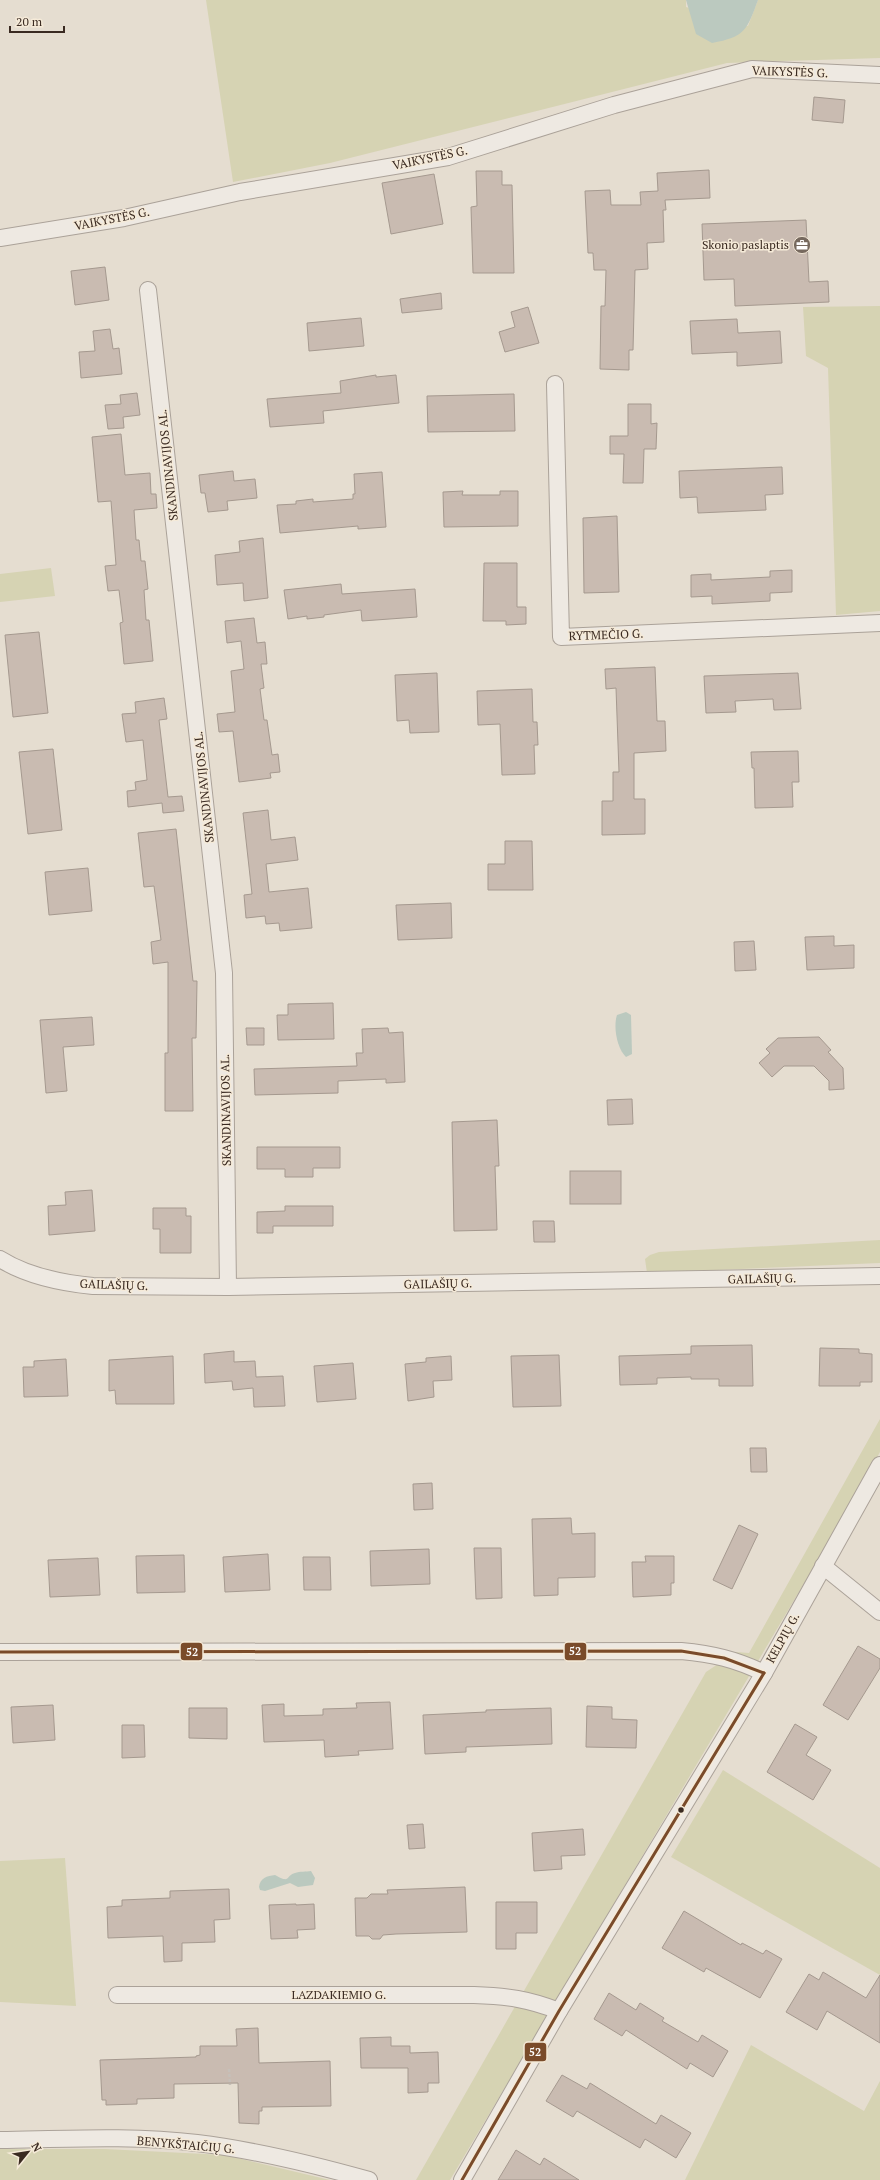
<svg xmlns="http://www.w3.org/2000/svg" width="880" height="2180" font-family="'PT Serif',serif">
	<rect width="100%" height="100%" fill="#e5ddd0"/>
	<g fill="#d6d3b3">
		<polygon points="206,0 686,0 686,7 748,26 758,0 880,0 880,58 727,63 330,163 233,182"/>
		<polygon points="880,306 880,611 836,615 828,368 806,356 803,307"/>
		<polygon points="51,568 55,596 0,602 0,574"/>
		<polygon points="880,1240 880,1263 647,1273 645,1259 650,1255 659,1252"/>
		<polygon points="880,1419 880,1452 850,1506 450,2180 416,2180 706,1672 736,1652 749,1653"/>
		<polygon points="723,1770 880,1868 880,1975 671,1857"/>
		<polygon points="65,1858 76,2006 0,2002 0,1861"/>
		<polygon points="751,2045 864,2111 880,2081 880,2180 685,2180"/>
		<polygon points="0,2149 105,2149 225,2155 330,2180 0,2180"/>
	</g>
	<g fill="#bbc9bf">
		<path d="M686,0h72c-11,30 -13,37 -46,43l-16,-9z"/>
		<path d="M626,1012l5,3 1,39 -6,3c-9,-8 -13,-30 -9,-42z"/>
		<path d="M311,1871l4,7 -2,7 -15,2 -8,-4 -25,8 -5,-1 -1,-3c1,-9 8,-11 16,-12 16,9 10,1 20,-2 5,-2 11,-1 16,-2z"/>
	</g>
	<g fill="#c9bbb1" stroke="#a5998f">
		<polygon points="814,97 845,100 843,123 812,120"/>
		<polygon points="709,170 710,198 665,200 666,210 663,210 664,242 647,243 648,269 635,270 633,350 629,350 629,370 600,369 601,306 605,306 606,270 594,270 593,253 588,253 585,191 610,190 611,205 641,205 640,192 658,191 657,173"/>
		<polygon points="476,171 502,171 502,185 512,185 514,273 473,273 471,207 477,206"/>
		<polygon points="434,174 443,224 391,234 382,183"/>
		<polygon points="806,220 809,282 828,281 829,302 735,306 734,279 704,280 702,224"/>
		<polygon points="105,267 109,300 75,305 71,271"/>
		<polygon points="441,293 442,309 402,313 400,299"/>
		<polygon points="528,307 539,343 505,352 499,332 515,327 511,312"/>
		<polygon points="361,318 364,346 309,351 307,323"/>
		<polygon points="737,319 738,333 780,331 782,363 737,366 737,352 692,354 690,321"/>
		<polygon points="110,329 113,349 119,348 122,374 81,378 79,352 95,351 93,331"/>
		<polygon points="376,375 376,377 396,375 399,403 323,411 324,423 270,427 267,399 341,393 340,381"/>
		<polygon points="137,393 140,415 123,417 124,428 108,429 105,405 121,404 120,395"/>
		<polygon points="514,394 515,431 428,432 427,396"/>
		<polygon points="628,404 651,404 651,424 657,423 656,449 644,449 643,483 623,483 624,454 610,454 610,436 628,436"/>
		<polygon points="121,434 125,475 150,473 151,494 156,494 157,508 134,510 136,540 139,540 141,561 145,561 148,589 144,590 146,620 149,620 153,661 124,664 120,623 123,622 119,590 108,591 105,566 116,565 111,501 98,502 92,437"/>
		<polygon points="782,467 783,494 765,495 766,510 698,513 697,497 680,498 679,471"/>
		<polygon points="233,471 234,481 255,479 257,498 227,501 228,510 208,512 205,493 201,493 199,475"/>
		<polygon points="382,472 386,527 358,529 358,526 280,533 277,505 296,504 296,501 313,499 313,502 353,499 353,494 355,494 354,474"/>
		<polygon points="463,491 462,495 500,495 500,491 518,491 518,526 444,527 443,492"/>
		<polygon points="617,516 619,592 584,593 583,518"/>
		<polygon points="263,538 268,598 244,601 243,583 217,585 215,555 240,552 239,541"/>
		<polygon points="484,563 517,563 517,607 526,607 526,624 506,625 506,621 483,621"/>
		<polygon points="792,570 792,592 770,593 770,601 712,604 712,596 691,597 691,575 711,574 711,580 770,577 770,571"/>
		<polygon points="341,584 342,594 415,589 417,617 362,621 361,610 324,615 324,617 307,619 307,616 288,619 284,590"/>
		<polygon points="254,618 257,643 265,642 267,664 261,664 264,688 260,689 264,720 267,720 272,755 278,754 280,772 270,773 271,778 239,782 233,731 219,732 217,714 235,712 231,671 244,669 241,641 227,643 225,621"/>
		<polygon points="39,632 48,713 13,717 5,635"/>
		<polygon points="655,667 657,721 665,721 666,751 634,753 634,799 645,799 645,834 602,835 602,801 613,801 613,772 619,772 616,688 606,689 605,669"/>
		<polygon points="437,673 439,732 410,733 409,720 397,721 395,675"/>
		<polygon points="798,673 801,709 774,710 773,699 735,701 736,712 706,713 704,676"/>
		<polygon points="532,689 533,722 537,722 538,745 534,745 535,774 502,775 500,724 478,725 477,691"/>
		<polygon points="164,698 167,719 159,720 168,797 182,796 184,811 163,813 162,803 128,807 127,791 136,790 135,782 147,780 143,740 126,742 122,714 136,713 135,702"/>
		<polygon points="53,749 62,830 28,834 19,752"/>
		<polygon points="798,751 799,782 792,782 793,807 755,808 754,768 752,768 751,752"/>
		<polygon points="268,810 271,840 295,837 298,860 266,864 269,892 308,888 312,928 280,931 279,923 266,924 265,916 246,918 244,895 252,894 243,813"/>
		<polygon points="176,829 193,981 197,981 196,1038 192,1038 193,1111 165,1111 165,1053 168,1053 168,962 153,964 151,942 161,940 154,886 144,887 138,833"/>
		<polygon points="505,841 532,841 533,890 488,890 488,864 505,864"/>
		<polygon points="88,868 92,911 49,915 45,872"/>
		<polygon points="451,903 452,938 398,940 396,905"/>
		<polygon points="834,936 834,946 854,945 854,968 807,970 805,937"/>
		<polygon points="754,941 756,970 735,971 734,942"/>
		<polygon points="333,1003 334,1039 278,1040 277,1015 288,1015 288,1004"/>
		<polygon points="92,1017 94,1045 63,1047 67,1091 46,1093 40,1020"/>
		<polygon points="246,1028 264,1028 264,1045 247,1045"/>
		<polygon points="388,1028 389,1033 403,1032 405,1082 386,1083 386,1079 338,1081 338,1093 255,1095 254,1069 357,1066 356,1053 363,1053 362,1029"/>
		<polygon points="819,1037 831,1050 828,1052 843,1068 844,1089 829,1090 829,1081 814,1066 784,1066 772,1077 759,1063 770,1053 766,1049 778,1038"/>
		<polygon points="632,1099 633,1124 608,1125 607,1100"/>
		<polygon points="497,1120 499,1166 495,1166 497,1230 454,1231 452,1122"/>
		<polygon points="257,1147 340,1147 340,1168 313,1168 313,1177 285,1177 285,1169 257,1169"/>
		<rect x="570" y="1171" width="51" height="33"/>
		<polygon points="92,1190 95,1231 49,1235 48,1206 66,1205 65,1192"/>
		<polygon points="285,1206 333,1206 333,1226 273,1226 273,1233 257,1233 257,1212 285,1211"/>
		<polygon points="153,1208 186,1208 186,1216 191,1216 191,1253 160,1253 160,1229 153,1229"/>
		<polygon points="533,1221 554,1221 555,1242 534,1242"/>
		<polygon points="752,1345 753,1386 719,1386 719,1379 691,1379 691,1377 657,1378 657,1384 620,1385 619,1356 691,1354 691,1346"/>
		<polygon points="820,1348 859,1349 859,1353 872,1354 872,1382 860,1382 860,1386 819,1386"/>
		<polygon points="234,1351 234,1362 255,1361 256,1377 283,1376 285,1406 254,1407 253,1388 233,1390 232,1381 205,1383 204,1354"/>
		<polygon points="559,1355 561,1406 513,1407 511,1356"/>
		<polygon points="173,1356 174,1404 116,1404 115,1390 109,1391 109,1360"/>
		<polygon points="451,1356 452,1380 433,1381 434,1397 408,1401 405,1364 426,1362 426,1358"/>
		<polygon points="66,1359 68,1396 24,1397 23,1367 34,1367 34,1361"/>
		<polygon points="353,1363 356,1399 317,1402 314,1366"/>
		<polygon points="750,1448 766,1448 767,1472 751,1472"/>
		<polygon points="432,1483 433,1509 414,1510 413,1484"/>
		<polygon points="571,1518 572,1534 595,1533 595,1577 558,1578 558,1595 534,1596 532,1519"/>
		<polygon points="739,1525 758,1534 732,1589 713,1580"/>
		<polygon points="474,1548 501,1548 502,1598 476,1599"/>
		<polygon points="429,1549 430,1584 371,1586 370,1551"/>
		<polygon points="268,1554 270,1590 225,1592 223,1557"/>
		<polygon points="184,1555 185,1592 137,1593 136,1556"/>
		<polygon points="645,1556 674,1556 674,1583 671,1583 671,1595 633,1597 632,1562 646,1562"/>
		<polygon points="303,1557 330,1557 331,1590 304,1590"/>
		<polygon points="98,1558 100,1595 50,1597 48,1560"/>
		<polygon points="858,1646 880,1659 880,1668 848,1720 823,1705"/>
		<polygon points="390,1702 393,1749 358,1751 359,1755 325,1757 324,1740 264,1742 262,1705 284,1704 284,1716 323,1715 323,1709 357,1708 356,1703"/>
		<polygon points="53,1705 55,1740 13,1743 11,1707"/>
		<polygon points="587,1706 612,1707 612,1719 637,1720 636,1748 586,1747"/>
		<polygon points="189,1708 227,1708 227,1739 189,1738"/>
		<polygon points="551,1708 552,1744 466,1747 466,1752 425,1754 423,1715 486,1712 486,1710"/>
		<polygon points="795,1724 817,1737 806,1755 831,1770 813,1800 767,1772"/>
		<polygon points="122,1725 144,1725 145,1757 122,1758"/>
		<polygon points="423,1824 425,1848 409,1849 407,1825"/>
		<polygon points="583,1829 585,1855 561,1856 562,1869 534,1871 532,1833"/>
		<polygon points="465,1887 467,1932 396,1934 383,1935 380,1939 372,1939 369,1936 356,1936 355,1898 367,1898 371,1894 388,1894 387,1890"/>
		<polygon points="229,1889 230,1919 214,1920 215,1942 182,1943 182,1961 164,1962 163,1936 108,1938 107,1907 122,1906 122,1900 170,1898 170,1891"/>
		<polygon points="496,1902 537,1902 537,1933 516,1933 516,1949 496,1949"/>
		<polygon points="296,1904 296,1905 314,1904 315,1929 297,1930 298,1938 271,1939 269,1905"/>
		<polygon points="684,1911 741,1945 742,1943 763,1954 766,1950 782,1959 760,1998 706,1968 704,1972 662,1948"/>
		<polygon points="823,1972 866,1998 880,1975 880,2043 827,2011 817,2030 786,2012 809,1974 819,1980"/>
		<polygon points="609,1993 636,2010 640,2003 664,2018 662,2021 698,2042 702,2035 728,2051 713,2077 690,2063 687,2069 626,2030 622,2036 594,2019"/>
		<polygon points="258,2028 259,2063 330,2061 331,2106 262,2107 262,2111 259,2111 259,2124 239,2123 238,2083 174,2084 174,2098 137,2099 137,2104 106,2105 106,2100 102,2100 100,2060 196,2057 196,2056 200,2055 200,2046 237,2046 236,2029"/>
		<polygon points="391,2037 391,2046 410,2046 410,2053 438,2052 439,2083 428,2083 428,2092 408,2093 408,2068 361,2068 360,2038"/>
		<polygon points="562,2075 587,2089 590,2083 656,2124 661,2115 691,2133 676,2158 645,2139 640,2148 577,2111 573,2117 546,2101"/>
		<polygon points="516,2150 540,2165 544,2158 579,2180 498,2180"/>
	</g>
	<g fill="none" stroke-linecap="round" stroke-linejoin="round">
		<defs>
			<g id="street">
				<polyline points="0,238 124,218 240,192 448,157 614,105 752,69 880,75"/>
				<polyline points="148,290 224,973 228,1287"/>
				<polyline points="555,384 561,637 880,623"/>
				<path d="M0,1259c27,17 62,24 93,27l135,1 652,-11"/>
				<polyline points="823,1566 880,1612"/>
				<path d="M0,1652l681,-1c32,3 54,8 83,22"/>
				<path d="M117,1995h357c33,1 54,4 85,16"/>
				<path d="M0,2140c64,-1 133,-5 197,3 58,7 115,21 172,37"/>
				<polyline points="462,2180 559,2011 764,1673 880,1465"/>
			</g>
		</defs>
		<use href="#street" stroke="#aba299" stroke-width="18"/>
		<polyline stroke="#c6c0b9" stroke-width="2.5" stroke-dasharray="3 2" stroke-linecap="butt" points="229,2069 230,2085"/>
		<use href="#street" stroke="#eee9e2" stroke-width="16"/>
		<defs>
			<g id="bus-1">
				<polyline points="0,1652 681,1651 724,1658 764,1673"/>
				<polyline points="462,2180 559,2011 764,1673"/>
			</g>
		</defs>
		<use href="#bus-1" stroke="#f5ead8" stroke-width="6"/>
		<use href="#bus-1" stroke="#7a4b2a" stroke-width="3"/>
	</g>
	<defs>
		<symbol id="office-disc" viewBox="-11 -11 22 22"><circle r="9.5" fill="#76695e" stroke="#f5ead8"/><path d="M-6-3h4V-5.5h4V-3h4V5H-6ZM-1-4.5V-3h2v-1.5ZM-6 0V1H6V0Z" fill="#fff"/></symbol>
	</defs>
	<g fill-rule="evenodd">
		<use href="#office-disc" x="792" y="235" width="20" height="20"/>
	</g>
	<circle fill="#3a2a21" stroke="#f5ead8" stroke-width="1.5" cx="681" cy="1810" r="3.5"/>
	<g text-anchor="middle" stroke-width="3" stroke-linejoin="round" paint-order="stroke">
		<g font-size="12" fill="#3a2a21" stroke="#f5ead8">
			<text transform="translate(790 72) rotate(2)" y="4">VAIKYSTĖS G.</text>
			<text transform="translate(430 158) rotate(-12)" y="4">VAIKYSTĖS G.</text>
			<text transform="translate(112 219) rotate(-11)" y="4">VAIKYSTĖS G.</text>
			<text transform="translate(168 465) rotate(-96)" y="4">SKANDINAVIJOS AL.</text>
			<text transform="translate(606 635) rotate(-2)" y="4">RYTMEČIO G.</text>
			<text transform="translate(204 787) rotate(-96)" y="4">SKANDINAVIJOS AL.</text>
			<text transform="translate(226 1110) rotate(-91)" y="4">SKANDINAVIJOS AL.</text>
			<text transform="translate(762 1279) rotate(-1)" y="4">GAILAŠIŲ G.</text>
			<text transform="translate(438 1284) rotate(-1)" y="4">GAILAŠIŲ G.</text>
			<text transform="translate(114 1285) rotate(2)" y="4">GAILAŠIŲ G.</text>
			<text transform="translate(783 1638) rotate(-61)" y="4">KELPIŲ G.</text>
			<text x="339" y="1999">LAZDAKIEMIO G.</text>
			<text transform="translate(186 2145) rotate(5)" y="4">BENYKŠTAIČIŲ G.</text>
		</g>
		<g font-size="12" fill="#3a2a21" stroke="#f5ead8" text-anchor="end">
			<text x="789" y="249">Skonio paslaptis</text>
		</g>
	</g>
	<g stroke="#f5ead8" stroke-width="1.5">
		<rect x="564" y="1642" width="23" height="19" rx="4" fill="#7a4b2a"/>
		<rect x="180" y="1642" width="23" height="19" rx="4" fill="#7a4b2a"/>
		<rect x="524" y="2042" width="23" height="20" rx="4" fill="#7a4b2a"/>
	</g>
	<g font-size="11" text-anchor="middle" font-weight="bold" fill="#fff">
		<text x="575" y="1655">52</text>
		<text x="192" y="1656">52</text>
		<text x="535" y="2056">52</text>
	</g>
	<g transform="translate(28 2152) rotate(60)" stroke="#f5ead8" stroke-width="3" paint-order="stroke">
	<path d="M0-3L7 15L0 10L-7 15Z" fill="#3a2a21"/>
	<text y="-6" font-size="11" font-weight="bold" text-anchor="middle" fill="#3a2a21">N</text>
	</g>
	<path d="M10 26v6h54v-6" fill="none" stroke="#3a2a21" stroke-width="2"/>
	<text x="16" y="26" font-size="12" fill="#3a2a21" stroke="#f5ead8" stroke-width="3" paint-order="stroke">20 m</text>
</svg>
